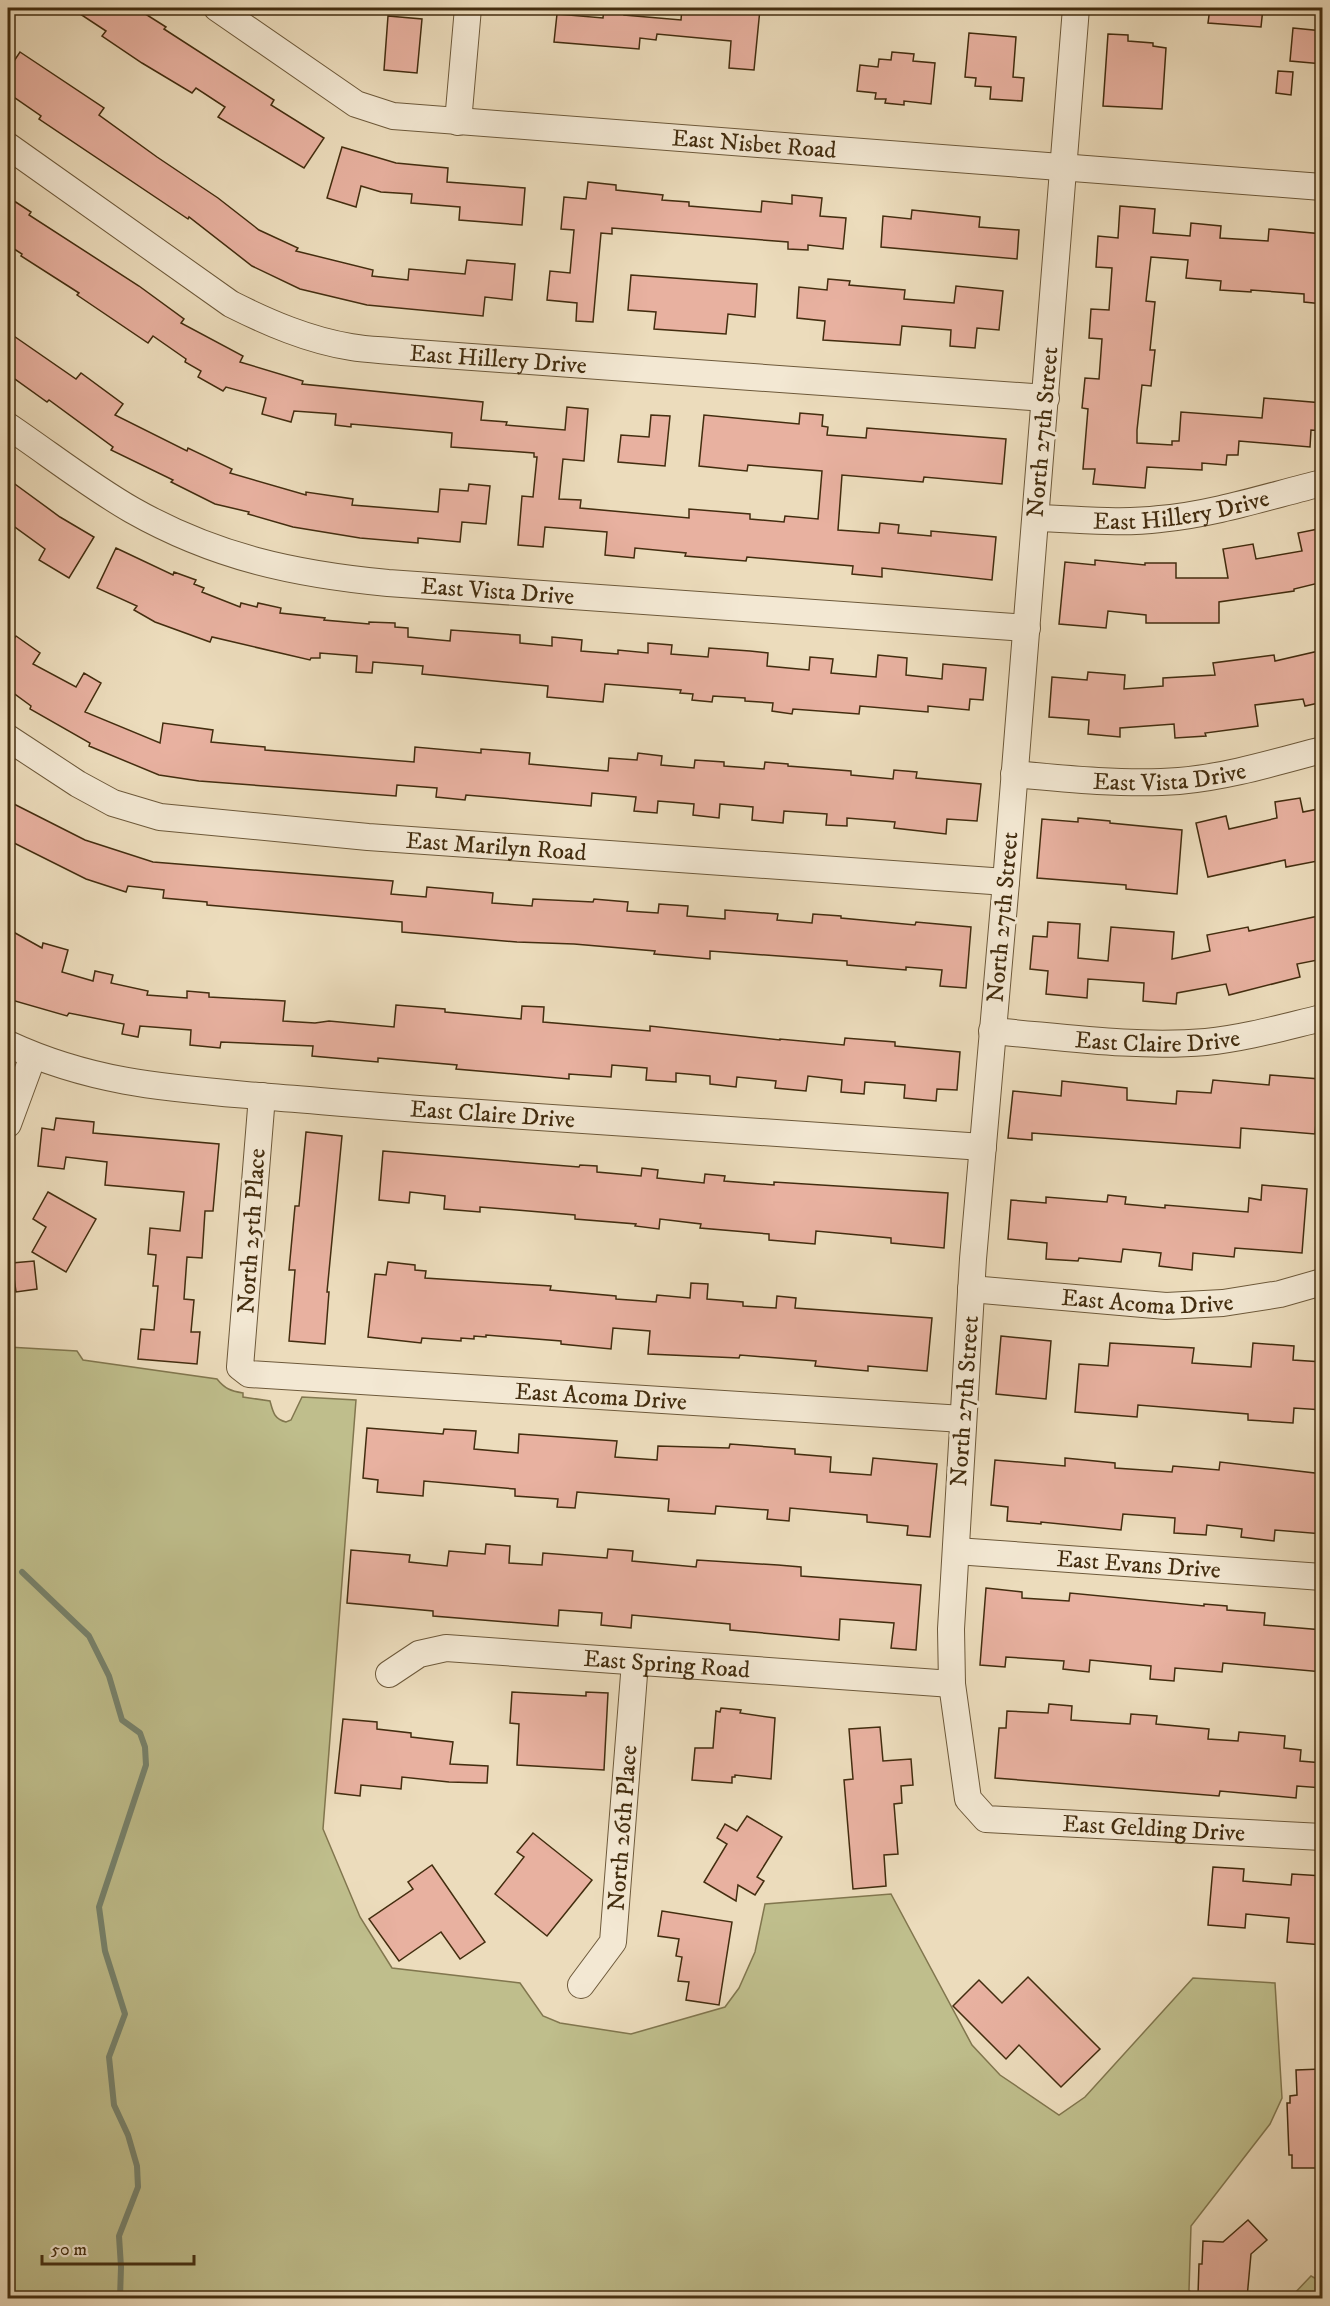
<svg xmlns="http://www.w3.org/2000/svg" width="1330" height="2306" font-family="'IM FELL DW Pica',serif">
	<rect width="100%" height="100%" fill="#ecdcbc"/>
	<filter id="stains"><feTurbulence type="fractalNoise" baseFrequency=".00333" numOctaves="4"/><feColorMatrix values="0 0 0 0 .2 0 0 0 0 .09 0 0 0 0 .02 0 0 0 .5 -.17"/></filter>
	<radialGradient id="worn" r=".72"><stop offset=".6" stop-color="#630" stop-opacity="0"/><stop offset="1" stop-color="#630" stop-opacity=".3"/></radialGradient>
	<g fill="#bfbe8c" stroke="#81764e" stroke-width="1.5">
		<path d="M8,1347l69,4 6,9 134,19c8,10 14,12 26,14v4l27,4c3,11 4,18 16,21l5,-2 11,-23 54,3 -33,429 37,88 32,51 128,15 23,33 17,7 71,11 94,-27 14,-19 16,-36 10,-48 126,-10 81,151 28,30 59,40 26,-18 108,-119 82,5 7,115 -12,26 -79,102 -2,64 6,8h-1187z"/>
		<polygon points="1311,2276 1322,2282 1322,2298 1290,2298"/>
	</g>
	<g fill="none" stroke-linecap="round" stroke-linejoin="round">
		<g stroke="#77836d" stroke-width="6">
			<polyline points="8,1563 11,1566"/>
			<polyline points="22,1572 89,1636 109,1676 122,1720 140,1733 145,1747 146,1765 99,1907 105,1951 125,2014 109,2057 114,2105 128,2135 137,2166 138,2187 119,2236 121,2267 120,2298"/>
		</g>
	</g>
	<g fill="#e8b1a0" stroke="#432d0f" stroke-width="1.5">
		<polygon points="71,8 136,8 166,27 164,29 274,100 271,105 324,138 304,168 218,117 225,107 196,88 192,93 142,63 102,36 106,31"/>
		<polygon points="604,8 624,9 624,15 681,20 682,8 760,9 754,70 729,68 731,41 657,34 656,40 640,38 639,49 554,42 557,14 603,18"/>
		<polygon points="1210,8 1263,8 1261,27 1208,23"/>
		<polygon points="388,16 422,19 417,73 384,70"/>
		<polygon points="1293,28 1323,31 1323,64 1290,61"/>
		<polygon points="969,33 1016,37 1013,77 1024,78 1022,101 990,99 991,87 975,86 976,78 965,77"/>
		<polygon points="1108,34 1128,35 1128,41 1153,43 1153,46 1166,48 1162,109 1103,106"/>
		<polygon points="20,52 104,108 99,115 157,157 218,198 259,230 298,248 296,251 373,270 372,276 408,280 409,269 465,274 467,260 515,264 512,300 485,297 483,316 367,305 300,289 252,266 189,217 188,219 39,119 41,116 8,93 8,70"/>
		<polygon points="892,52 914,54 913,61 935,63 931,104 904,101 904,105 885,103 886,99 875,99 876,93 857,91 860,65 878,67 879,59 891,60"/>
		<polygon points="1278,71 1293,72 1291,95 1276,93"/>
		<polygon points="342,147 396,163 448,168 447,182 525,188 522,225 459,220 460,207 411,203 412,194 381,192 361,186 356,207 327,198"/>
		<polygon points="588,182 616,185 616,190 663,195 662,200 689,202 689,206 761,212 762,201 792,204 792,195 822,198 820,216 846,218 843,249 808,245 808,250 788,249 788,242 612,228 612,234 601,233 593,322 576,321 577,303 547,300 550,271 570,273 574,230 561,229 564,197 586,199"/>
		<polygon points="8,197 31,212 29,215 139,286 184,319 181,323 243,356 240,362 303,381 302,384 483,402 481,420 507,422 506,425 565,430 567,407 588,409 584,461 563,459 559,499 581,500 580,508 689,518 689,509 750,514 750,519 784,522 785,516 818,519 822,471 748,465 747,471 699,466 704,415 799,424 800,413 823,415 822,426 828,427 827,435 866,438 867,428 1006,439 1002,484 924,477 923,482 842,475 838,530 879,533 880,523 899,525 898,533 931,536 931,531 996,537 992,580 882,568 882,577 852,574 853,566 747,557 746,561 685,556 686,553 635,548 634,558 605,555 607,532 545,527 543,547 518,545 522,496 533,497 537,457 534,457 534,453 451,447 452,433 351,424 351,427 335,425 336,414 294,411 291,422 262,414 266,398 226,387 223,391 198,377 201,371 185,362 186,359 153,336 148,343 77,295 79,293 21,256 22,254 8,245"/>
		<polygon points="1120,206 1155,209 1153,233 1190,236 1191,223 1221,226 1220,238 1268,241 1269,229 1323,234 1323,304 1304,302 1304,294 1251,290 1251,292 1220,290 1221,281 1186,278 1188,260 1151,257 1146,301 1155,302 1150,350 1155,350 1151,386 1142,385 1137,430 1137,443 1172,445 1172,441 1179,441 1181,412 1262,418 1264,398 1323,403 1323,431 1311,430 1310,447 1239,441 1238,455 1227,455 1226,465 1202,463 1202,470 1147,467 1145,488 1093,484 1095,469 1083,469 1088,409 1082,408 1085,378 1099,379 1102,339 1089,338 1091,309 1109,310 1112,268 1096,267 1098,236 1118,238"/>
		<polygon points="912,210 980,217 979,227 1019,230 1017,259 881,247 883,216 911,219"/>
		<polygon points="631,275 757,284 755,317 728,314 726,334 654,329 656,312 628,310"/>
		<polygon points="828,279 850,281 849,285 905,290 904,299 954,303 956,286 1003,291 999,330 977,328 975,348 950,346 951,330 902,326 900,345 823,340 825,321 797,318 799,287 827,290"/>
		<polygon points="8,332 76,379 81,373 123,404 115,415 187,451 188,448 232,469 230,473 306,495 306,492 353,499 352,505 438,512 440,489 468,491 469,484 490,486 486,524 462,522 460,542 418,538 418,543 360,538 293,527 248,514 249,512 215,504 171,482 173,480 111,450 113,447 49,400 47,402 8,374"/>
		<polygon points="651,415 670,416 665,466 618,462 621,435 649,437"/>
		<polygon points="8,479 60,517 94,537 69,578 39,560 45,549 8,522"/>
		<polygon points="1323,528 1323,582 1294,589 1294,591 1219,602 1219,623 1146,623 1146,615 1108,611 1106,628 1059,624 1065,562 1095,565 1095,560 1145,565 1145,563 1176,563 1176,578 1228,578 1223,549 1253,544 1256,559 1302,551 1298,533"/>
		<polygon points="116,548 173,575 174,572 196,580 194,584 204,588 202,592 240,607 241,603 257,607 258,603 281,608 280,613 325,618 324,620 369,624 369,622 395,623 395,627 408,628 408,637 450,641 451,630 520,635 520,643 552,646 552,637 582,640 581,651 618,654 618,650 648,653 648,643 672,645 671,654 708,657 709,648 750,651 768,653 767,666 809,670 810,657 833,659 831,673 876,677 878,655 907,658 906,675 942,679 943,664 986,668 983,700 970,699 969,710 928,706 928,712 860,706 859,714 793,709 792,714 772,711 773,703 745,701 745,698 713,696 712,702 692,700 693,694 680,693 681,690 605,684 603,702 547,697 548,686 422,674 423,666 373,662 372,673 356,672 357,656 320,653 320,658 311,658 310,660 212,637 210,642 155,622 134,610 137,606 97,588"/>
		<polygon points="16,636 40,653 33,664 76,687 84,673 101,683 85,712 160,743 163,723 213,730 211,742 265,747 265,750 414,762 415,747 481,753 481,749 530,753 529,764 608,771 609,758 637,760 638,753 662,756 661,765 694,768 695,760 724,762 724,766 764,769 765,762 788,764 788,766 851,771 851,775 893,779 894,770 917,772 916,778 981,784 977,821 947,819 946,834 894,828 895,822 847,818 847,826 826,825 827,814 784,811 783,823 752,820 753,807 720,804 719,818 693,815 694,804 658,801 657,813 634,811 636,797 592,793 591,806 466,795 465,800 436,797 437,788 397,785 396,796 199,781 159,775 89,746 90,743 30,709 31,706 8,689 8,647"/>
		<polygon points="1323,650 1323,702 1305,706 1303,699 1255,705 1258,726 1205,733 1206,736 1175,738 1174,724 1120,728 1120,737 1088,734 1089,720 1049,717 1052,677 1087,680 1088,672 1125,675 1124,689 1163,686 1163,678 1215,675 1213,663 1274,655 1275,661"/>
		<polygon points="1300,798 1303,812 1323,808 1323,860 1286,867 1285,860 1208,877 1196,823 1226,816 1229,829 1277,818 1275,802"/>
		<polygon points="8,801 85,840 153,862 393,881 391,894 426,897 427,887 493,893 492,903 532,906 533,899 593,902 594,899 628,902 627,911 658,913 659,904 688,906 687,916 725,919 725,910 778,914 777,920 812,923 813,914 841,916 841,918 915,925 916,922 971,927 966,988 940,986 942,970 906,967 906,970 847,965 847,961 710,951 710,959 654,954 655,951 574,944 517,942 402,932 402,922 207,905 207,902 163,898 164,890 128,886 126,892 86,879 8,840"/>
		<polygon points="1078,818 1110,821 1110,823 1182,830 1177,894 1126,889 1126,885 1037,878 1042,819 1078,822"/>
		<polygon points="1323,915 1323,959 1297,964 1300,977 1229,995 1226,984 1177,993 1176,1004 1143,1001 1144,983 1088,979 1087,998 1046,994 1048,971 1030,969 1033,936 1047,937 1048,922 1080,924 1078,958 1108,961 1111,927 1174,932 1172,959 1210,951 1207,935 1248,927 1249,931"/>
		<polygon points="8,929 42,948 43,943 68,950 62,972 93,981 95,971 113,975 111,983 148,991 147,995 187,998 187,991 209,993 209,997 285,1001 283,1021 315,1023 329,1021 394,1027 396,1005 445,1009 445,1012 521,1019 522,1006 544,1007 543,1022 650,1031 650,1026 780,1040 780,1039 844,1045 845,1038 895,1042 895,1046 960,1052 957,1090 937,1089 936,1101 904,1098 905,1085 865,1082 864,1094 841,1092 842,1080 808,1076 806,1091 775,1088 776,1081 737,1077 736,1087 710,1084 710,1076 676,1073 676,1082 646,1080 647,1068 612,1065 611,1077 569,1074 569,1079 456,1069 457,1065 378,1058 378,1062 312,1056 313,1046 221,1042 220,1048 190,1045 191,1030 140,1026 138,1037 122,1034 124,1024 69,1013 67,1016 8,999"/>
		<polygon points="1270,1075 1320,1079 1315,1134 1241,1128 1240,1148 1032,1133 1032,1140 1008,1138 1013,1091 1061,1096 1062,1081 1127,1088 1127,1100 1176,1104 1177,1091 1211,1093 1213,1080 1269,1085"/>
		<polygon points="56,1118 94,1122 93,1133 219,1144 213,1211 205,1211 202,1258 187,1257 184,1299 194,1300 191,1332 200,1332 197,1364 138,1359 141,1329 154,1330 158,1286 153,1286 156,1255 148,1254 150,1228 180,1231 184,1192 105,1185 107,1162 66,1157 64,1169 38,1166 42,1128 54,1130"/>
		<polygon points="306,1132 342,1136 327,1292 329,1292 325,1344 289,1341 295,1270 289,1270 295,1206 299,1206"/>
		<polygon points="383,1151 579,1167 580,1165 597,1166 597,1172 641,1176 642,1168 658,1170 657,1178 704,1183 705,1174 725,1176 724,1181 774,1185 774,1182 948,1193 944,1248 891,1243 891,1238 816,1231 815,1244 769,1240 769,1234 700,1228 701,1224 660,1219 659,1229 635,1226 636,1224 575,1219 575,1215 480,1207 480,1212 444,1209 445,1196 410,1192 409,1203 379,1200"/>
		<polygon points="1262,1185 1307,1189 1302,1253 1235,1248 1234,1257 1193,1253 1192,1270 1159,1266 1161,1253 1123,1249 1121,1262 1079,1258 1078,1261 1046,1259 1047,1243 1008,1239 1011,1200 1046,1203 1046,1197 1107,1202 1108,1195 1126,1197 1125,1204 1165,1208 1165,1205 1248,1212 1249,1198 1261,1200"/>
		<polygon points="48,1192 96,1219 66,1272 32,1252 46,1227 33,1219"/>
		<polygon points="34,1261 37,1289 16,1292 12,1263"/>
		<polygon points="388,1262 415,1265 415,1270 426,1271 425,1278 551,1286 550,1290 616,1296 616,1299 656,1302 657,1295 690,1298 691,1283 708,1284 707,1299 743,1302 743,1306 776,1308 777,1296 796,1298 795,1308 932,1318 927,1371 868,1366 868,1371 815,1366 816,1361 740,1355 739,1358 648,1354 650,1331 613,1328 611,1349 561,1344 561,1341 486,1335 486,1337 474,1336 474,1339 461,1338 461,1341 422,1338 421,1343 368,1337 375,1274 386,1275"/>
		<polygon points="1001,1336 1051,1341 1046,1399 996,1394"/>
		<polygon points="1110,1343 1194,1348 1192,1363 1251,1367 1253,1343 1294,1346 1293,1360 1323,1362 1323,1410 1294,1408 1293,1423 1248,1420 1248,1414 1138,1405 1137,1417 1075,1412 1079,1364 1108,1366"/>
		<polygon points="367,1428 443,1434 444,1429 476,1431 474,1449 518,1453 519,1434 617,1441 615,1457 657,1460 658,1446 729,1448 730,1444 795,1449 795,1454 831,1457 830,1472 871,1475 873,1458 937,1464 930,1537 907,1535 908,1526 867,1522 867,1515 790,1508 789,1521 767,1519 768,1510 716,1506 715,1514 668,1511 669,1499 577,1492 575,1508 557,1507 558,1499 515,1496 515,1489 424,1481 423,1496 377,1492 378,1480 363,1478"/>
		<polygon points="1065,1458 1115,1463 1115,1468 1172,1472 1173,1466 1219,1470 1220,1462 1323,1474 1323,1534 1275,1530 1274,1541 1241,1537 1242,1529 1207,1525 1206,1535 1174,1533 1175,1518 1123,1514 1121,1530 1041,1522 1041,1524 1007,1521 1008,1507 991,1505 995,1460 1065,1466"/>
		<polygon points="486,1544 510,1546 509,1563 542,1565 543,1553 607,1558 608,1549 633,1551 632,1561 696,1567 697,1560 778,1565 801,1567 801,1576 921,1585 916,1650 891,1648 894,1623 840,1619 839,1640 730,1630 730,1624 632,1615 631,1628 601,1625 602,1613 559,1610 558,1626 433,1616 433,1611 347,1603 351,1550 410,1555 409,1562 447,1566 449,1551 485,1554"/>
		<polygon points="986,1588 1022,1592 1022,1598 1069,1601 1070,1593 1204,1606 1204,1604 1227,1606 1227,1610 1265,1613 1264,1625 1323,1630 1323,1672 1223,1663 1222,1672 1175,1668 1174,1681 1150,1679 1151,1666 1090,1660 1089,1672 1063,1669 1064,1661 1006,1657 1005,1667 980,1665"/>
		<polygon points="512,1692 586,1696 586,1692 608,1693 604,1770 517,1765 519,1724 510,1723"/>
		<polygon points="1049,1704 1072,1706 1071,1720 1130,1724 1131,1714 1157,1716 1156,1724 1209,1729 1208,1739 1238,1741 1239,1732 1285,1736 1284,1748 1301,1750 1300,1761 1323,1763 1323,1788 1297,1786 1296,1798 1220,1791 1219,1796 995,1778 999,1728 1006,1728 1007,1711 1048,1713"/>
		<polygon points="721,1708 741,1710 740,1713 775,1718 771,1779 735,1775 735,1777 732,1777 732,1783 692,1780 695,1748 713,1748 716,1711 720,1712"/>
		<polygon points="343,1719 377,1722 377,1729 411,1733 411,1737 453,1742 450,1764 488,1766 487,1783 449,1782 402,1777 401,1789 361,1785 360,1796 335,1793"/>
		<polygon points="880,1727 883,1761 911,1759 913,1785 901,1786 902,1803 894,1804 898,1854 884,1855 886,1886 853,1889 844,1780 853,1779 849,1729"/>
		<polygon points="747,1816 782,1837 757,1877 764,1881 755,1895 738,1885 736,1901 704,1882 727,1844 717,1838 725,1824 737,1831"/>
		<polygon points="533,1833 592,1880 547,1936 495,1894 524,1857 517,1852"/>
		<polygon points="432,1865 485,1942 460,1959 441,1932 399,1961 369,1919 413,1889 408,1882"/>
		<polygon points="1213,1867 1244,1869 1243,1881 1291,1885 1292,1874 1323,1876 1323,1945 1287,1942 1289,1918 1246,1914 1245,1928 1208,1925"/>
		<polygon points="662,1911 732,1922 719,2005 686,2000 689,1982 678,1981 682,1957 676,1956 679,1939 658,1936"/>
		<polygon points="1028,1977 1100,2049 1061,2087 1019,2045 1006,2059 953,2006 979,1980 1002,2003"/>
		<polygon points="1321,2069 1323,2168 1292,2168 1292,2155 1289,2155 1287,2103 1290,2103 1290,2096 1297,2095 1296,2070"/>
		<polygon points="1248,2220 1267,2240 1251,2254 1247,2298 1211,2298 1211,2296 1198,2295 1199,2264 1202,2264 1203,2241 1223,2242"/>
	</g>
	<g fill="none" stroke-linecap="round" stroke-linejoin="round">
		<defs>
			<g id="minor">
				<path id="s1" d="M217,8l139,96 37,12 929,71"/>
				<path id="s2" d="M1076,8l-70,874 -33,377 -22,370 1,55 16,115 18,20 336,18"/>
				<polyline points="458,122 468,8"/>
				<path id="s3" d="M8,146l223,158c38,19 77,36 120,43 17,3 34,3 51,5l644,46"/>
				<path id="s4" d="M8,426c40,27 82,60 124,84 83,47 162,64 256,73l639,45"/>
				<path id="s5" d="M1036,518c41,1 83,6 124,1 55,-5 109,-23 162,-36"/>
				<path id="s6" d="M8,738l70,46 35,19 47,14 208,20 638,45"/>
				<path id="s7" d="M1014,774c52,5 113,11 165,7 48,-4 97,-19 143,-31"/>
				<path id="s8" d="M992,1031c71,6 143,17 214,11 40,-4 78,-15 116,-24"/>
				<path id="s9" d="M8,1044c84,39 159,44 250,52 64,5 128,11 192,15 178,12 356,25 533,36"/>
				<path id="s10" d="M262,1096l-22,271 9,7 714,45"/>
				<polyline points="8,1124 33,1056"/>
				<path id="s11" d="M971,1289l195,17 57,-3 57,-9 42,-12"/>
				<path id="s12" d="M956,1551l366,26"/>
				<path id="s13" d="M389,1674l30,-20 27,-6 506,36"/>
				<path id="s14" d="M581,1985l32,-43 22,-280"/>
			</g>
		</defs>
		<use href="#minor" stroke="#6d593a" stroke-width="28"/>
		<use href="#minor" stroke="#f3e8d3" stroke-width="26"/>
	</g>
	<g text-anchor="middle" stroke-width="6" stroke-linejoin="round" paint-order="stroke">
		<g font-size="24" fill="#432d0f" stroke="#f3e8d3">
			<text dy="8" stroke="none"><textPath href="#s1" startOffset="570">East Nisbet Road</textPath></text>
			<text dy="8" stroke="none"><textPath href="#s3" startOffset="549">East Hillery Drive</textPath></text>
			<text transform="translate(1042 432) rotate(-85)" y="8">North 27th Street</text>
			<text dy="8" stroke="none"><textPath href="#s5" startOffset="146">East Hillery Drive</textPath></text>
			<text dy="8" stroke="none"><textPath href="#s4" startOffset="528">East Vista Drive</textPath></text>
			<text dy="8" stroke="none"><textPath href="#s7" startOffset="156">East Vista Drive</textPath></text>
			<text dy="8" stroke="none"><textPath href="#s6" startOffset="510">East Marilyn Road</textPath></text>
			<text transform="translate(1002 917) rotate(-85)" y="8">North 27th Street</text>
			<text dy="8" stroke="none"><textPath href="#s8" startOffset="166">East Claire Drive</textPath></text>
			<text dy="8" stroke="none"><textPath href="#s9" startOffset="492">East Claire Drive</textPath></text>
			<text transform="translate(251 1231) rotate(-86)" y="8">North 25th Place</text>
			<text dy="8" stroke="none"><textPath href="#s11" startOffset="177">East Acoma Drive</textPath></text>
			<text dy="8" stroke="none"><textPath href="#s10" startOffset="636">East Acoma Drive</textPath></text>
			<text transform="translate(964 1401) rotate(-86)" y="8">North 27th Street</text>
			<text dy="8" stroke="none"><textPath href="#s12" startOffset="183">East Evans Drive</textPath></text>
			<text dy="8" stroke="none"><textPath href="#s13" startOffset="285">East Spring Road</textPath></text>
			<text dy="8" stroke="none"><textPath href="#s14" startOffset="168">North 26th Place</textPath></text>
			<text dy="8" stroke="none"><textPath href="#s2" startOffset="1992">East Gelding Drive</textPath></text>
		</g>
	</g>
	<rect width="1330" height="2306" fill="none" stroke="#ecdcbc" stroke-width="30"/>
	<rect x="9" y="9" width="1312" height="2288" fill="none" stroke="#432d0f" stroke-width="3"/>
	<rect x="15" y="15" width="1300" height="2276" fill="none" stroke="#432d0f" stroke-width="1.5"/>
	<path d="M42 2255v9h152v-9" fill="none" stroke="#432d0f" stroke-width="3"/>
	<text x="51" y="2255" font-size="18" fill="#432d0f" stroke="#f3e8d3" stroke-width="4.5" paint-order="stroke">50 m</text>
	<rect width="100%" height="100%" filter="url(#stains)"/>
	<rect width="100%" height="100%" fill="url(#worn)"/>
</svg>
